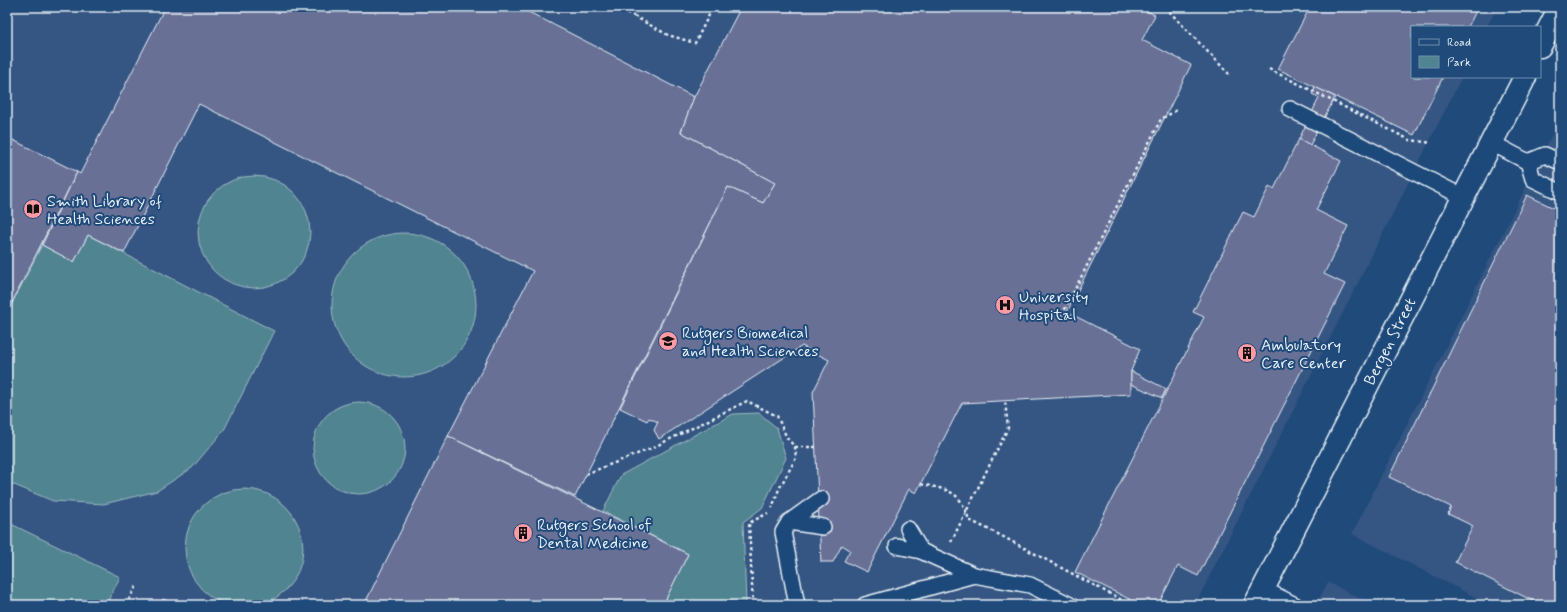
<svg xmlns="http://www.w3.org/2000/svg" width="1567" height="612" font-family="Mynerve,sans-serif">
	<rect width="100%" height="100%" fill="#1f4a7a"/>
	<filter id="ink" filterUnits="userSpaceOnUse"><feTurbulence type="fractalNoise" baseFrequency=".025" numOctaves="2"/><feDisplacementMap in="SourceGraphic" scale="8" xChannelSelector="R" yChannelSelector="G"/><feConvolveMatrix kernelMatrix="1 2 1 2 8 2 1 2 1" color-interpolation-filters="sRGB"/></filter>
	<g filter="url(#ink)">
		<g fill="#355582">
			<polygon points="7,7 1497,7 1487,27 1412,27 1412,77 1462,77 1195,605 7,605"/>
			<polygon points="1560,119 1560,605 1490,605 1352,534"/>
			<polygon points="1328,582 1373,605 1316,605"/>
		</g>
		<g fill="#518491" stroke="#9cbac4">
			<circle cx="254" cy="232" r="56"/>
			<circle cx="404" cy="305" r="72"/>
			<polygon points="88,235 274,331 224,430 192,468 157,491 104,504 53,501 7,482 7,313 42,245 74,262"/>
			<circle cx="359" cy="448" r="46"/>
			<polygon points="759,413 777,428 786,458 762,508 743,522 746,603 745,605 663,605 688,554 603,511 621,475 733,414"/>
			<circle cx="244" cy="548" r="59"/>
			<polygon points="9,523 120,577 106,605 7,605 7,528"/>
		</g>
		<g fill="#677096" stroke="#e8f1f8">
			<polygon points="165,7 519,7 694,97 681,132 775,183 763,203 728,187 575,497 448,436 533,271 199,104 124,253 88,235 74,262 42,245 77,172 80,174"/>
			<polygon points="741,7 1139,7 1155,15 1142,40 1191,65 1067,312 1140,349 1131,371 1131,394 962,403 916,493 909,489 867,572 844,561 850,550 842,545 833,562 821,562 813,392 829,360 802,346 659,439 654,430 658,422 649,418 647,421 620,408 728,187 763,203 775,183 681,132 694,97"/>
			<polygon points="1310,7 1478,7 1468,27 1412,27 1412,77 1443,77 1414,135 1278,69"/>
			<polygon points="1315,87 1335,97 1310,145 1299,139 1319,98 1312,94"/>
			<polygon points="7,137 77,172 7,313"/>
			<polygon points="1299,139 1341,161 1316,210 1348,226 1324,274 1345,284 1198,576 1178,566 1158,605 1141,605 1075,572 1204,317 1193,312 1243,212 1254,217 1269,187 1274,189"/>
			<polygon points="1527,195 1560,211 1560,605 1541,605 1455,562 1473,526 1448,514 1451,507 1389,477"/>
			<polygon points="1131,371 1166,389 1162,398 1131,384"/>
			<polygon points="448,436 688,554 663,605 364,605"/>
			<polygon points="163,599 176,605 160,605"/>
		</g>
		<g fill="none" stroke-linecap="round" stroke-linejoin="round">
			<defs>
				<g id="lane">
					<polyline points="1290,109 1463,197"/>
					<polyline points="1492,143 1528,162 1533,179 1560,192"/>
					<polyline points="1528,162 1545,155 1560,162"/>
					<polyline points="789,522 821,499"/>
					<polyline points="908,529 921,551"/>
					<polyline points="897,546 921,551 974,575"/>
					<polyline points="1263,589 1295,605"/>
					<polyline points="797,605 783,532 789,522 823,527"/>
					<polyline points="865,605 974,575 1030,585 1070,605"/>
				</g>
				<g id="secondary">
					<polyline points="1540,46 1560,7"/>
					<polyline points="1255,605 1525,77"/>
				</g>
			</defs>
			<use href="#lane" stroke="#e8f1f8" stroke-width="18"/>
			<use href="#secondary" stroke="#e8f1f8" stroke-width="25"/>
			<g stroke="#e8f1f8" stroke-width="2.5" stroke-dasharray="3 3" stroke-linecap="butt">
				<polyline points="616,7 634,16 638,7"/>
				<polyline points="1165,7 1229,74"/>
				<polyline points="634,16 668,35 695,43 713,7"/>
				<polyline points="1269,69 1410,140 1432,143"/>
				<polyline points="1062,315 1161,119 1177,110"/>
				<polyline points="795,447 816,447"/>
				<polyline points="586,474 650,449 747,401 777,416 787,438 795,447 796,458 779,489 772,508"/>
				<path d="M921,484c28,6 39,6 48,36l27,13 135,72"/>
				<polyline points="951,542 1008,428 1005,401"/>
				<polyline points="126,605 137,585"/>
				<polyline points="753,605 749,523 768,513"/>
			</g>
			<use href="#lane" stroke="#1f4a7a" stroke-width="15"/>
			<use href="#secondary" stroke="#1f4a7a" stroke-width="22"/>
		</g>
	</g>
	<defs>
		<symbol id="library-disc" viewBox="-11 -11 22 22"><circle r="9.5" fill="#ff9aa2" stroke="#1f4a7a"/><path d="M-6-4Q-3-5.5-.7-3.5V5Q-3 3-6 4ZM6-4Q3-5.5 .7-3.5V5Q3 3 6 4Z" fill="#111"/></symbol>
		<symbol id="hospital-disc" viewBox="-11 -11 22 22"><circle r="9.5" fill="#ff9aa2" stroke="#1f4a7a"/><path d="M-5-5h3v3.5h4V-5h3V5h-3V1.5h-4V5h-3Z" fill="#111"/></symbol>
		<symbol id="university-disc" viewBox="-11 -11 22 22"><circle r="9.5" fill="#ff9aa2" stroke="#1f4a7a"/><path d="M0-5L7-2L0 1L-7-2ZM-4 1L0 2.5L4 1V4Q0 6-4 4Z" fill="#111"/></symbol>
		<symbol id="building-disc" viewBox="-11 -11 22 22"><circle r="9.5" fill="#ff9aa2" stroke="#1f4a7a"/><path d="M-4-6H4V6H1V3H-1V6H-4ZM-2.5-4.3h1.7v1.8h-1.7ZM.8-4.3h1.7v1.8H.8ZM-2.5-1h1.7V.8h-1.7ZM.8-1h1.7V.8H.8Z" fill="#111"/></symbol>
	</defs>
	<g fill-rule="evenodd">
		<use href="#library-disc" x="22" y="198" width="22" height="22"/>
		<use href="#hospital-disc" x="994" y="294" width="22" height="22"/>
		<use href="#university-disc" x="657" y="330" width="22" height="22"/>
		<use href="#building-disc" x="1236" y="342" width="22" height="22"/>
		<use href="#building-disc" x="512" y="522" width="22" height="22"/>
	</g>
	<g text-anchor="middle" stroke-width="4" stroke-linejoin="round" paint-order="stroke">
		<g font-size="16" fill="#e8f1f8" stroke="#1f4a7a" text-anchor="start">
			<text x="47" y="206">Smith Library of<tspan x="47" dy="18">Health Sciences</tspan></text>
			<text x="1019" y="302">University<tspan x="1019" dy="18">Hospital</tspan></text>
			<text x="682" y="338">Rutgers Biomedical<tspan x="682" dy="18">and Health Sciences</tspan></text>
			<text x="1261" y="350">Ambulatory<tspan x="1261" dy="18">Care Center</tspan></text>
			<text x="537" y="530">Rutgers School of<tspan x="537" dy="18">Dental Medicine</tspan></text>
		</g>
		<g font-size="16" fill="#e8f1f8" stroke="#1f4a7a">
			<text transform="translate(1389 341) rotate(-63)" y="6">Bergen Street</text>
		</g>
	</g>
	<rect width="1567" height="612" fill="none" stroke="#1f4a7a" stroke-width="24"/>
	<rect x="12" y="12" width="1543" height="588" fill="none" stroke="#e8f1f8" stroke-width="1.5" filter="url(#ink)"/>
	<rect x="1411" y="26" width="130" height="52" fill="#1f4a7a" stroke="#6f8dac"/>
	<rect x="1419" y="39" width="20" height="6" fill="#1f4a7a" stroke="#6f8dac"/>
	<text x="1447" y="46" font-size="12" fill="#e8f1f8">Road</text>
	<rect x="1419" y="56" width="20" height="12" fill="#518491" stroke="#6f8dac"/>
	<text x="1447" y="66" font-size="12" fill="#e8f1f8">Park</text>
</svg>
